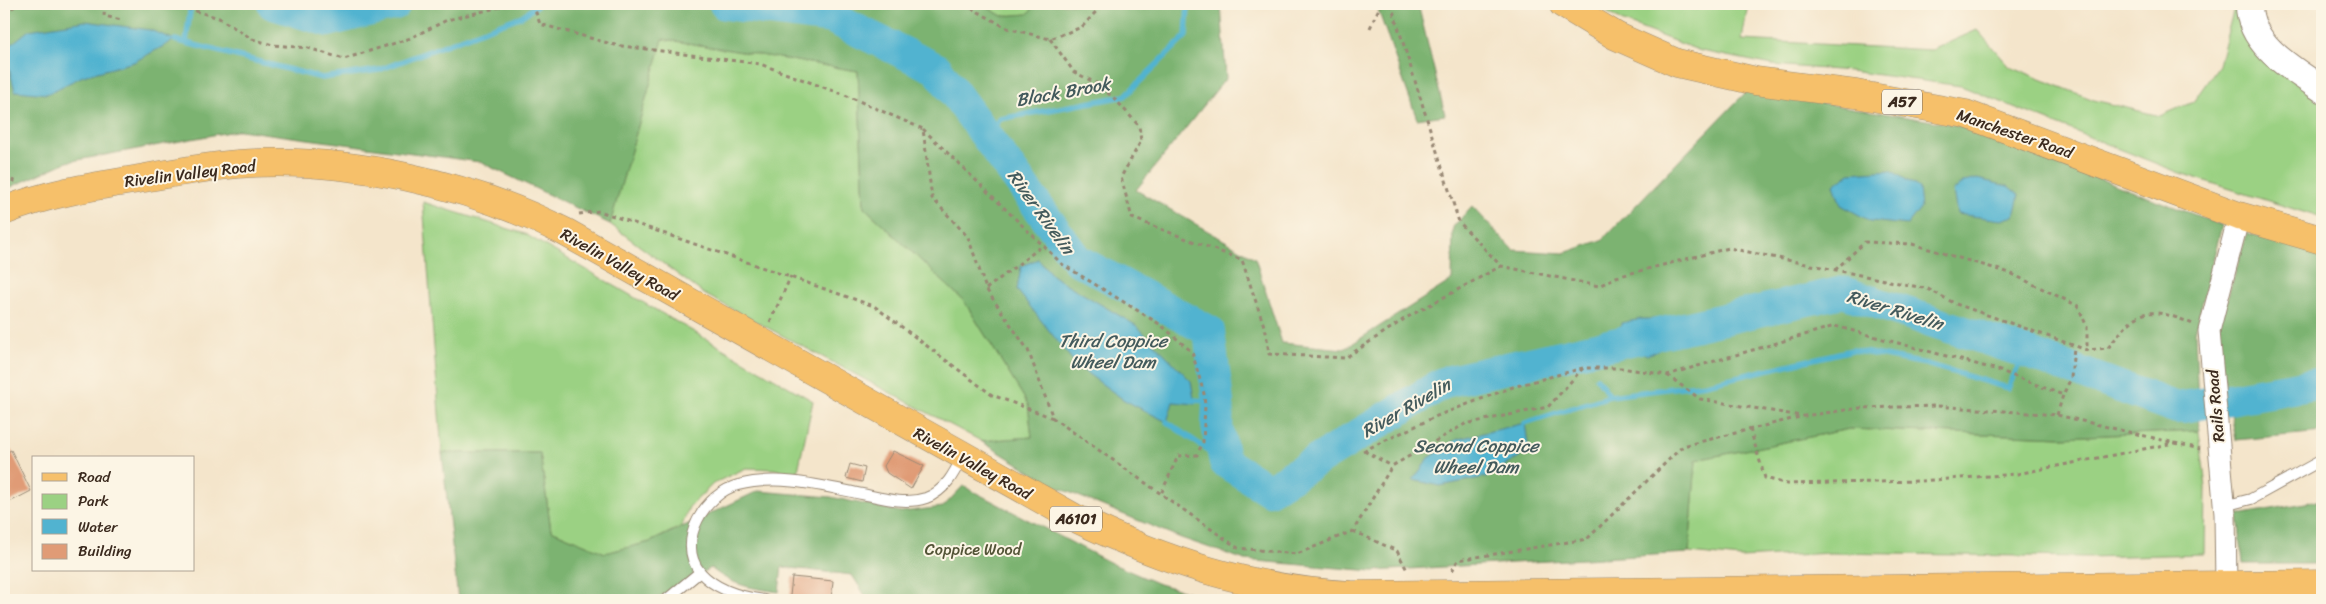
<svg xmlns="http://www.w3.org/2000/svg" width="2326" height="604" font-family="Sriracha,sans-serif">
	<rect width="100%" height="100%" fill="#fcf5e5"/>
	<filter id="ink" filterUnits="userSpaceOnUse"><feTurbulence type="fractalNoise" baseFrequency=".02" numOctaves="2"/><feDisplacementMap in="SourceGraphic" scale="10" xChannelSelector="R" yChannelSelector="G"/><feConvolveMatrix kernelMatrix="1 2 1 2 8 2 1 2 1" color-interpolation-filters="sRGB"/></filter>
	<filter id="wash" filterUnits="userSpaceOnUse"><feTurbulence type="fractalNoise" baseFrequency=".0096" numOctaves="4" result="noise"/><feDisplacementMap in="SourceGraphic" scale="20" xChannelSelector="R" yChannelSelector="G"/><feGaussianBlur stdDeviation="1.12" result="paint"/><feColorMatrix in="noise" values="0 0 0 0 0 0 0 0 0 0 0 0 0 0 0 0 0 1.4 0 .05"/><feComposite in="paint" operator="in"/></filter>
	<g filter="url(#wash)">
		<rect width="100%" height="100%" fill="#f4e5cb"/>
		<g fill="#9bd183" stroke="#6b7e50">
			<polygon points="981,4 1036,4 1029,14 1002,16"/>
			<polygon points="1595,4 1748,4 1742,40 1932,50 1977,30 2010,67 2094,100 2160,116 2193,102 2219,65 2235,4 2238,4 2322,100 2322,218 2180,173 1961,86 1850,71 1773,65 1701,51 1621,21"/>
			<polygon points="663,39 858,71 864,207 964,301 1028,404 1032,437 981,441 704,294 610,224"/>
			<polygon points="423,202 525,234 813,401 797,475 774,469 746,468 714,483 689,507 682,526 650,542 605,553 551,530 540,453 442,453"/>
			<polygon points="1849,429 2062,437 2199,431 2206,488 2205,554 2086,557 1831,553 1741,558 1689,553 1696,460"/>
		</g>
		<g fill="#7cb371" stroke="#5c6e48">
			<polygon points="4,4 981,4 1002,16 1028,14 1036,4 1221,4 1226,78 1136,190 1255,258 1282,343 1344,349 1452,280 1453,227 1472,206 1513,250 1564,253 1602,240 1747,91 1957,125 2222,225 2195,332 2199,431 2062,437 1849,429 1696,460 1689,553 1373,571 1245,560 1181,538 1054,486 981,441 1032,437 1028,404 964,301 864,207 858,71 663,39 610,224 480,162 240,130 67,162 4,190"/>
			<polygon points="1376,4 1418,4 1445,115 1417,119"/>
			<polygon points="2247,233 2322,253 2322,432 2236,440 2216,336"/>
			<path d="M442,453h98l11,77 54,23 45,-11 108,-51 73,6 70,15 42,-5 20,-21 150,78 46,20 58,16h-349l-16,-25 -70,-8 -3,25c-27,-4 -47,-6 -68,-24l-57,32h-196z"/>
			<polygon points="2322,500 2322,564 2243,564 2238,515"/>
		</g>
		<g fill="#51b3d0" stroke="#466e77">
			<polygon points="85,21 150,30 175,40 134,62 83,76 47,94 15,91 4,50 29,30"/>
			<polygon points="1891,170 1919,188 1921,207 1907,225 1870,221 1841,205 1834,185 1850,173"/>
			<polygon points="1977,179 2008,186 2019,195 2014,216 2001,220 1957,214 1953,191 1964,182"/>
			<polygon points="1038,259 1053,276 1137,326 1191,381 1195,404 1173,402 1167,422 1124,400 1077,366 1017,290 1021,266"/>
			<polygon points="1642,319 1662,319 1671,344 1647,355 1620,342 1621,323"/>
			<polygon points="1525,423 1529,451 1486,477 1440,486 1413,480 1429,458 1458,439"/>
		</g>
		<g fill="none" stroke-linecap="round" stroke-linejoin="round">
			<g stroke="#51b3d0" stroke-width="5.5">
				<polyline points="175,40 322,78 379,70 522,16 539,4"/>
				<polyline points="186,42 191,4"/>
				<polyline points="987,136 1000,119 1125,96 1186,36 1188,4"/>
				<polyline points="1597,378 1610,396 1706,384 1852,350 1926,364 2008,388 2025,352"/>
				<polyline points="1194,400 1218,402"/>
				<polyline points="1167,422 1225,462"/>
				<polyline points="1525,423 1610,396"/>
			</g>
			<g stroke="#51b3d0" stroke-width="32">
				<polyline points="273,4 328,21 395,4"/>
				<polyline points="725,4 832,18 937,69 1077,260 1209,331 1218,402 1217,426 1225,462 1269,490 1445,382 1843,292 2025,352 2177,408 2322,383"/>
			</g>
		</g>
		<g id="blocks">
			<g fill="#e09b76">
				<polygon points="11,450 31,491 4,505 4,454"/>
				<polygon points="893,451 924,466 911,489 887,473 884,466"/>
				<polygon points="850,464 865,468 862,482 846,478"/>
				<polygon points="792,577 833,581 831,600 790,596"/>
			</g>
		</g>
	</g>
	<g filter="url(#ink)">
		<use href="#blocks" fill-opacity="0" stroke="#988874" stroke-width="1"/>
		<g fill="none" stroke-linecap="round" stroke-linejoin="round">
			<defs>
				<g id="service">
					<polyline points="2224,506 2251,499 2322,460"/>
					<polyline points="666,600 700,572"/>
					<path d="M764,600c-23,-3 -48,-10 -64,-28 -25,-31 6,-79 38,-87 41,-11 84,1 124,9 20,4 43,11 64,4 19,-7 28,-24 36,-41"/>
				</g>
				<polyline id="minor" points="2229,600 2226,585 2225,514 2209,331 2239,216"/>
				<path id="tertiary" d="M2249,4c-1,40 43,65 73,85"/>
				<g id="primary">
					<polyline points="1563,4 1616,36 1677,63 1756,81 1856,94 1966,114 2239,216 2322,240"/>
					<path d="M4,211c41,-17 85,-24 129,-31 34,-6 69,-13 105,-16 107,-8 231,19 327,68l508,285c91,44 178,73 279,78l970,-11"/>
				</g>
			</defs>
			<use href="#service" stroke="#988874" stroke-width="12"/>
			<use href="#minor" stroke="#988874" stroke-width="23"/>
			<use href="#tertiary" stroke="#988874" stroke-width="28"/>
			<use href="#primary" stroke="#988874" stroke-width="29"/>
			<g stroke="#988874" stroke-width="3" stroke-dasharray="4 4" stroke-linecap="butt">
				<polyline points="105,4 104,16 122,20"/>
				<polyline points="172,4 219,18 252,39 273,45 308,48 344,59 408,39 447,20 513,4"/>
				<polyline points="533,4 540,24 615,45 760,64 845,95 923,129 932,198 968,237 986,289 1028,350 1053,418 1238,548 1297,554 1353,531 1392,466 1465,424 1548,407 1583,368 1621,368 1667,375 1835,326 1998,370 2063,395"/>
				<polyline points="964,4 1007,28 1050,39 1082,27 1103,4"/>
				<path d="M1391,4l68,218 42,44 98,20 17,-9 113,-29 199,41 28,15 131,46 21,-2c31,-40 38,-43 85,-24"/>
				<polyline points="4,11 21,4"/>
				<polyline points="1370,28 1381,4"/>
				<polyline points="1050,39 1074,72 1096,83 1115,99 1139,126 1141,141 1121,177 1132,218 1242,260 1266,332 1269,354 1345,358 1406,318 1501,266"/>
				<polyline points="923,129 1062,264 1161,325 1192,352 1204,394 1205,406 1203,442 1197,455 1178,456 1161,494"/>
				<polyline points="4,178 18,182"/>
				<polyline points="579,214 599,211 874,306 992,395 1053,418"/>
				<polyline points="1835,270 1865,242 1912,244 2010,273 2078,306 2087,327 2087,350"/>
				<polyline points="986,289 1042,246"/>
				<polyline points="770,322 791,276"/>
				<polyline points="1667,375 1700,399 1801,416"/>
				<polyline points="2057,415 2063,395 2071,378 2074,347"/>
				<polyline points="1750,429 1765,478 1787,484 1920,481 2017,474 2169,444"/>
				<polyline points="1363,451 1439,415 1513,387 1583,368"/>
				<polyline points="1364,451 1392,466"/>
				<polyline points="1353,531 1397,551 1408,572"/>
				<polyline points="1452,571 1458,560 1587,539 1683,446 1804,416 1860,408 1937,406 2057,415 2200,449"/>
			</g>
			<use href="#service" stroke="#fff" stroke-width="10"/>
			<use href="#minor" stroke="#fff" stroke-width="21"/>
			<use href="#tertiary" stroke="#fff" stroke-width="26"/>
			<use href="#primary" stroke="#f6c06b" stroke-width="28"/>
		</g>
	</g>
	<g text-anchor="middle" stroke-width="4" stroke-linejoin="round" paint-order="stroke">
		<g fill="#fcf5e5" stroke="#75675a" stroke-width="1">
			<rect x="1882" y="89.5" width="40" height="25" rx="4"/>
			<rect x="1050" y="506.5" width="52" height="25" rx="4"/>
		</g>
		<g font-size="15" font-weight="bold" fill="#3b2a1e">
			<text x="1902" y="107">A57</text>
			<text x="1076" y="524">A6101</text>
		</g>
		<g font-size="16" fill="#3b2a1e" stroke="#fcf5e5">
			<text transform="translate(2015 133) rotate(19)" y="6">Manchester Road</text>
			<text transform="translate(190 173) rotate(-7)" y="6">Rivelin Valley Road</text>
			<text transform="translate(620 264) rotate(29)" y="6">Rivelin Valley Road</text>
			<text transform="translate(2215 406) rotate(-95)" y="6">Rails Road</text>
			<text transform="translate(973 463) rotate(29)" y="6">Rivelin Valley Road</text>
		</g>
		<g font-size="16" fill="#535437" stroke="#fcf5e5">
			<text x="973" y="555">Coppice Wood</text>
		</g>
		<g font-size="18" font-style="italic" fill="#435a5c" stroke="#fcf5e5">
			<text transform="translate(1063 92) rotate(-10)" y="6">Black Brook</text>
			<text transform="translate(1041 212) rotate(54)" y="6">River Rivelin</text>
			<text transform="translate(1895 310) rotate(17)" y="6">River Rivelin</text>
			<text x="1113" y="347">Third Coppice<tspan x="1113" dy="21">Wheel Dam</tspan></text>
			<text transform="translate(1406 408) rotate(-30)" y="6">River Rivelin</text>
			<text x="1476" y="452">Second Coppice<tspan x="1476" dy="21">Wheel Dam</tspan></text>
		</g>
	</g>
	<rect width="2326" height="604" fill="none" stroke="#fcf5e5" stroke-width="20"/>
	<rect x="32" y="456" width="162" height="115" fill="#fcf5e5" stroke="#afa495"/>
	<rect x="42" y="473" width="25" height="8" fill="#f6c06b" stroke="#afa495"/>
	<text x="78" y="482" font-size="15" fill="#3b2a1e">Road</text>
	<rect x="42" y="494" width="25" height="15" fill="#9bd183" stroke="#afa495"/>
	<text x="78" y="506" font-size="15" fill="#3b2a1e">Park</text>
	<rect x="42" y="519" width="25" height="15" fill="#51b3d0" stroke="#afa495"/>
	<text x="78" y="532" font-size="15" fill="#3b2a1e">Water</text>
	<rect x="42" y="544" width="25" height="15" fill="#e09b76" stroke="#afa495"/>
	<text x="78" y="556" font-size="15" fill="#3b2a1e">Building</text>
</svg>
